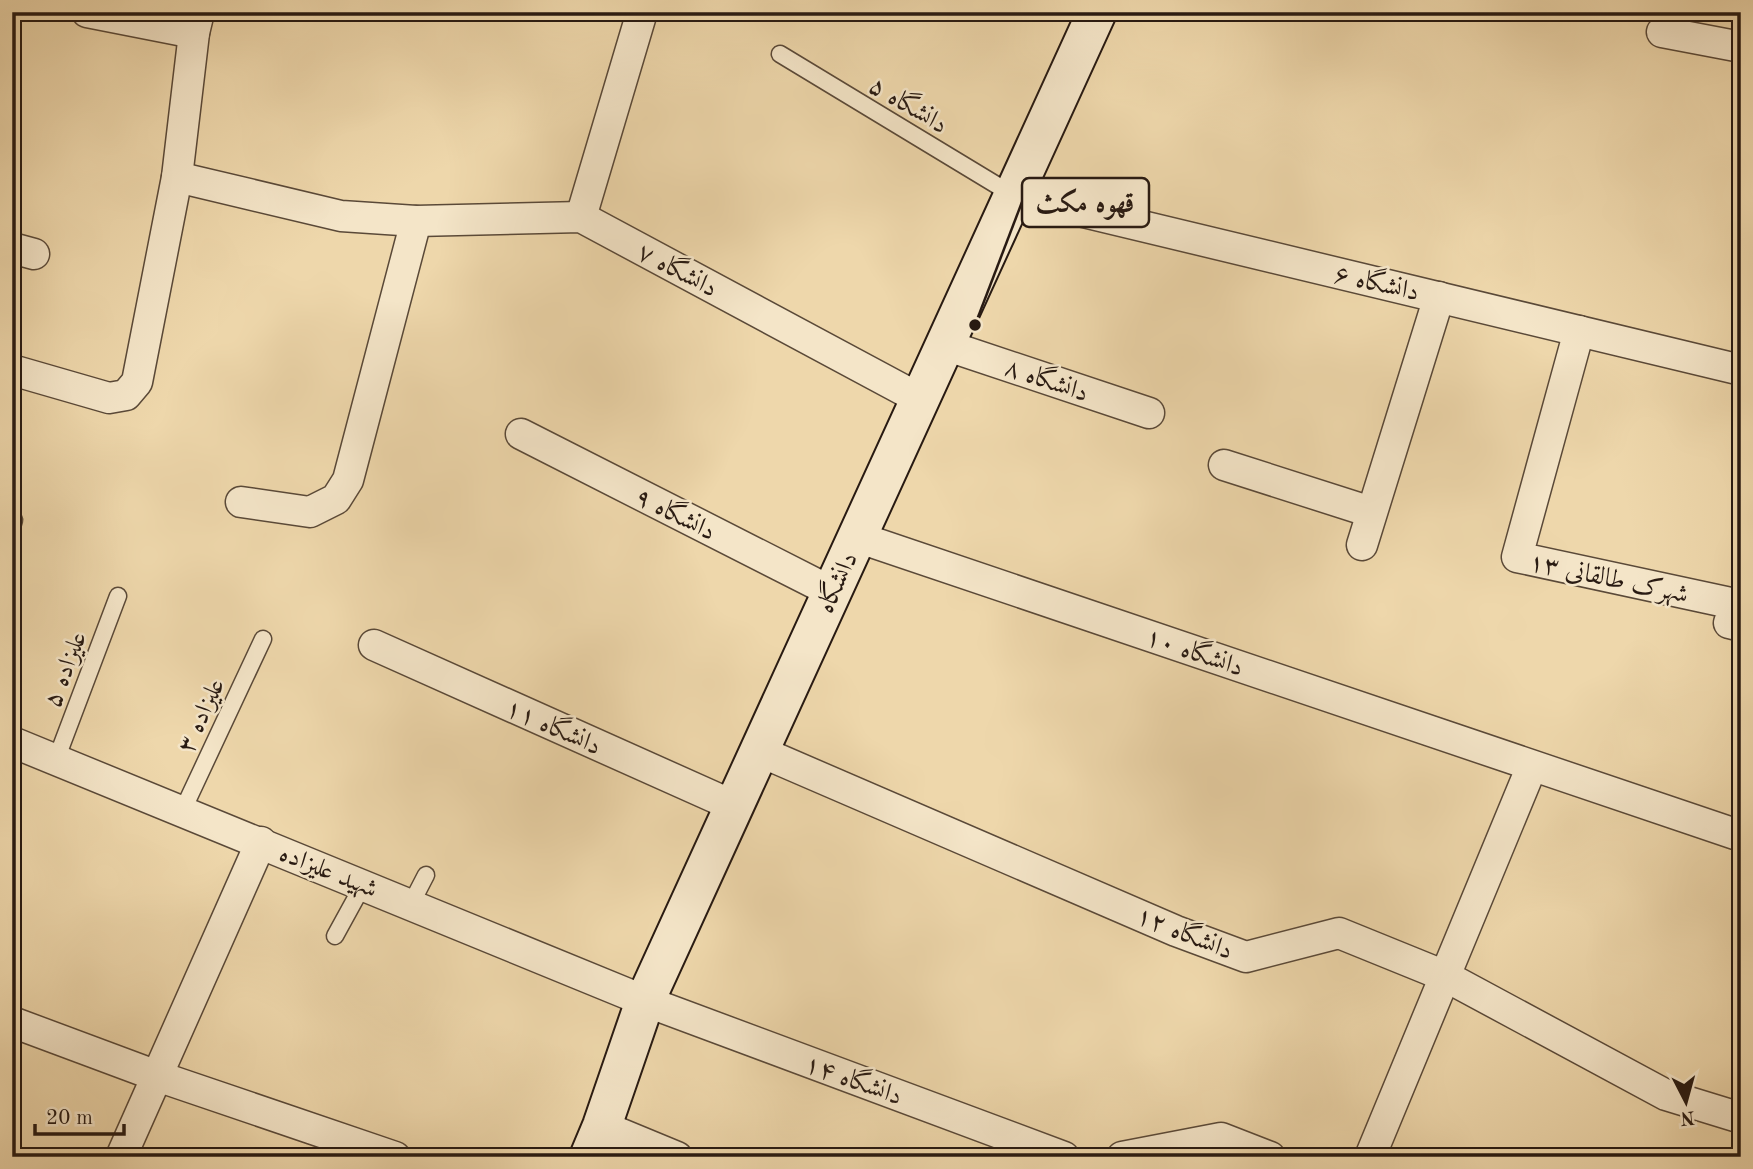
<svg xmlns="http://www.w3.org/2000/svg" width="1753" height="1169" font-family="'Old Standard TT',Amiri,serif">
	<rect width="100%" height="100%" fill="#eed7ab"/>
	<filter id="stains"><feTurbulence type="fractalNoise" baseFrequency=".00286" numOctaves="4"/><feColorMatrix values="0 0 0 0 .2 0 0 0 0 .09 0 0 0 0 .02 0 0 0 .5 -.17"/></filter>
	<radialGradient id="worn" r=".72"><stop offset=".6" stop-color="#630" stop-opacity="0"/><stop offset="1" stop-color="#630" stop-opacity=".3"/></radialGradient>
	<g fill="none" stroke-linecap="round" stroke-linejoin="round">
		<defs>
			<g id="lane">
				<polyline points="780,54 1013,195"/>
				<polyline points="12,527 14,520"/>
				<polyline points="56,760 118,596"/>
				<polyline points="182,812 263,639"/>
				<polyline points="411,904 426,875"/>
				<polyline points="335,936 363,885"/>
			</g>
			<g id="street">
				<polyline points="87,12 194,33"/>
				<polyline points="1662,32 1741,47"/>
				<polyline points="177,177 341,216 416,221 581,217 920,399"/>
				<polyline points="1013,195 1741,370"/>
				<polyline points="581,217 642,12"/>
				<polyline points="12,248 34,254"/>
				<polyline points="1579,331 1517,557 1735,604 1729,623 1741,626"/>
				<polyline points="945,345 1149,413"/>
				<polyline points="12,370 109,398 126,395 137,382 177,177 194,33 199,12"/>
				<polyline points="521,434 832,592"/>
				<polyline points="1224,465 1371,512"/>
				<polyline points="241,502 310,512 336,499 348,480 416,221"/>
				<polyline points="857,537 1741,836"/>
				<polyline points="1362,545 1439,297"/>
				<polyline points="374,645 734,806"/>
				<polyline points="12,742 645,1001 1064,1157"/>
				<polyline points="759,751 1176,931 1246,957 1339,933 1445,976 1666,1095 1741,1118"/>
				<polyline points="12,1022 157,1076 395,1157"/>
				<polyline points="602,1126 677,1157"/>
				<polyline points="121,1157 261,842"/>
				<polyline points="1122,1157 1221,1138 1270,1157"/>
				<polyline points="1370,1157 1532,766"/>
			</g>
			<polyline id="secondary" points="589,1157 602,1126 645,1001 1097,12"/>
		</defs>
		<use href="#lane" stroke="#5a4938" stroke-width="19"/>
		<use href="#street" stroke="#5a4938" stroke-width="33"/>
		<use href="#secondary" stroke="#281a12" stroke-width="42"/>
		<use href="#lane" stroke="#f4e5c8" stroke-width="16"/>
		<use href="#street" stroke="#f4e5c8" stroke-width="30"/>
		<use href="#secondary" stroke="#f4e5c8" stroke-width="38"/>
	</g>
	<g text-anchor="middle" stroke-width="5" stroke-linejoin="round" paint-order="stroke">
		<g font-size="26" fill="#281a12" stroke="#f4e5c8">
			<text transform="translate(909 104) rotate(31)" y="9">دانشگاه ۵</text>
			<text transform="translate(678 269) rotate(28)" y="9">دانشگاه ۷</text>
			<text transform="translate(1377 282) rotate(13)" y="9">دانشگاه ۶</text>
			<text transform="translate(1047 379) rotate(19)" y="9">دانشگاه ۸</text>
			<text transform="translate(676 513) rotate(27)" y="9">دانشگاه ۹</text>
			<text transform="translate(1609 577) rotate(12)" y="9">شهرک طالقانی ۱۳</text>
			<text transform="translate(836 582) rotate(-65)" y="9">دانشگاه</text>
			<text transform="translate(1195 651) rotate(19)" y="9">دانشگاه ۱۰</text>
			<text transform="translate(64 669) rotate(-69)" y="9">علیزاده ۵</text>
			<text transform="translate(200 715) rotate(-65)" y="9">علیزاده ۳</text>
			<text transform="translate(554 726) rotate(24)" y="9">دانشگاه ۱۱</text>
			<text transform="translate(329 870) rotate(22)" y="9">شهید علیزاده</text>
			<text transform="translate(1185 932) rotate(22)" y="9">دانشگاه ۱۲</text>
			<text transform="translate(854 1079) rotate(20)" y="9">دانشگاه ۱۴</text>
		</g>
	</g>
	<path fill="none" stroke="#281a12" stroke-width="2.5" d="M975 325L1022 202"/>
	<circle fill="#281a12" stroke="#f4e5c8" stroke-width="2.5" cx="975" cy="325" r="7"/>
	<rect fill="#f4e5c8" stroke="#281a12" stroke-width="2.5" x="1022" y="178" width="127" height="49" rx="7"/>
	<g font-size="28" text-anchor="middle" font-weight="bold" fill="#281a12">
		<text x="1085" y="212">قهوه مکث</text>
	</g>
	<rect width="1753" height="1169" fill="none" stroke="#eed7ab" stroke-width="42"/>
	<rect x="14" y="14" width="1725" height="1141" fill="none" stroke="#281a12" stroke-width="3.5"/>
	<rect x="21" y="21" width="1711" height="1127" fill="none" stroke="#281a12" stroke-width="2"/>
	<g transform="translate(1686 1102) rotate(174)" stroke="#f4e5c8" stroke-width="5" paint-order="stroke">
	<path d="M0-5L12 26L0 18L-12 26Z" fill="#281a12"/>
	<text y="-10" font-size="19" font-weight="bold" text-anchor="middle" fill="#281a12">N</text>
	</g>
	<path d="M35 1124v10h89v-10" fill="none" stroke="#281a12" stroke-width="3.5"/>
	<text x="46" y="1124" font-size="21" fill="#281a12" stroke="#f4e5c8" stroke-width="5" paint-order="stroke">20 m</text>
	<rect width="100%" height="100%" filter="url(#stains)"/>
	<rect width="100%" height="100%" fill="url(#worn)"/>
</svg>
